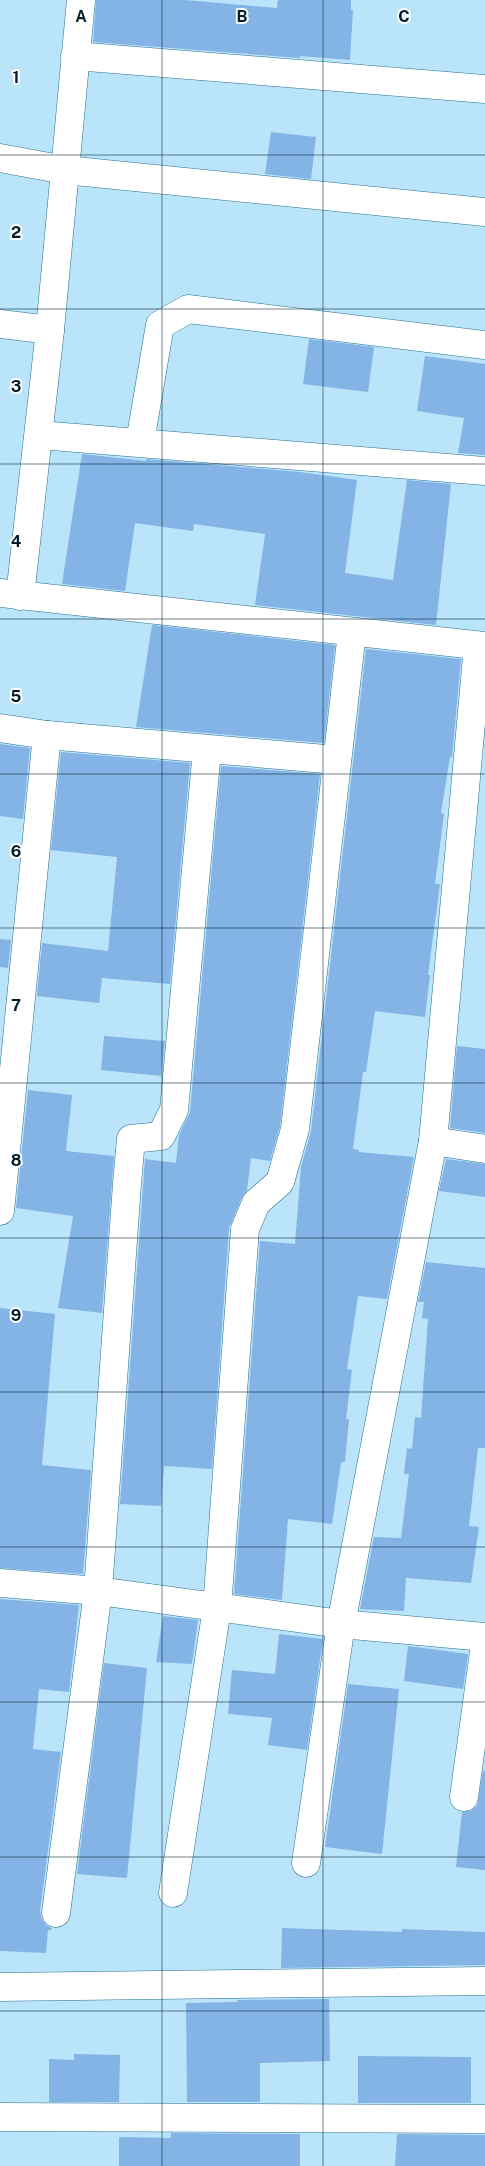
<svg xmlns="http://www.w3.org/2000/svg" width="485" height="2166" font-family="'Public Sans',sans-serif">
	<rect width="100%" height="100%" fill="#bae4fa"/>
	<g fill="#84b3e5">
		<polygon points="96,0 185,0 277,8 278,0 351,0 351,10 353,10 350,60 300,56 300,58 93,42"/>
		<polygon points="271,132 316,137 311,179 265,174"/>
		<polygon points="309,339 374,347 368,392 303,384"/>
		<polygon points="425,356 485,364 485,455 458,453 464,418 417,411"/>
		<polygon points="82,454 146,461 146,459 300,472 357,480 345,573 393,580 407,480 451,484 436,625 255,605 265,534 194,524 193,531 135,523 125,591 62,584"/>
		<polygon points="152,625 335,645 324,743 136,727"/>
		<polygon points="366,649 461,659 452,757 450,757 441,813 444,814 435,884 440,884 428,975 430,975 425,1017 375,1011 366,1072 363,1072 353,1149 359,1150 359,1152 414,1157 387,1299 358,1296 347,1369 352,1370 346,1419 349,1419 345,1462 341,1462 332,1524 288,1519 282,1600 234,1594 260,1241 295,1244 301,1167 311,1131"/>
		<polygon points="0,744 30,748 23,819 0,816"/>
		<polygon points="61,752 190,763 170,984 102,978 99,1003 37,996 42,943 108,951 117,857 51,850"/>
		<polygon points="221,766 320,774 280,1126 270,1161 251,1158 247,1190 242,1197 229,1228 212,1469 164,1466 161,1506 120,1504 145,1159 176,1163 179,1135 190,1112"/>
		<polygon points="0,939 11,940 8,968 0,967"/>
		<polygon points="104,1036 165,1041 161,1076 101,1070"/>
		<polygon points="457,1046 485,1049 485,1133 450,1128"/>
		<polygon points="28,1090 72,1095 66,1151 114,1156 102,1313 58,1308 73,1216 16,1208"/>
		<polygon points="446,1159 485,1164 485,1197 439,1191"/>
		<polygon points="426,1262 485,1268 485,1448 478,1448 469,1526 479,1527 471,1583 406,1578 404,1611 360,1609 374,1537 401,1538 409,1474 404,1474 407,1448 412,1449 415,1417 421,1418 428,1319 422,1318 424,1302 418,1302"/>
		<polygon points="0,1308 55,1314 42,1465 91,1470 83,1574 0,1568"/>
		<polygon points="0,1599 79,1605 69,1692 39,1689 33,1749 61,1752 40,1911 42,1919 46,1925 52,1928 51,1930 48,1930 46,1953 0,1951"/>
		<polygon points="163,1616 198,1620 192,1664 156,1662"/>
		<polygon points="279,1634 323,1639 307,1750 268,1745 272,1718 228,1714 232,1670 275,1674"/>
		<polygon points="408,1646 468,1654 463,1689 404,1681"/>
		<polygon points="104,1663 147,1668 127,1878 77,1874"/>
		<polygon points="348,1684 399,1689 382,1854 325,1847"/>
		<polygon points="483,1770 485,1771 485,1870 456,1867 462,1812 470,1811 477,1806"/>
		<polygon points="282,1928 402,1932 402,1929 485,1932 485,1965 281,1968"/>
		<polygon points="329,1999 330,2061 260,2063 260,2102 187,2102 186,2003 237,2002 237,2000"/>
		<polygon points="74,2054 120,2055 119,2102 49,2102 49,2059 74,2060"/>
		<polygon points="358,2056 471,2057 471,2103 358,2103"/>
		<polygon points="171,2133 300,2134 300,2166 119,2166 119,2137 171,2138"/>
		<polygon points="397,2134 485,2135 485,2166 395,2166"/>
	</g>
	<g fill="none" stroke-linecap="round" stroke-linejoin="round">
		<defs>
			<g id="minor">
				<polyline points="75,56 485,89"/>
				<polyline points="0,158 65,170 485,212"/>
				<polyline points="0,324 50,330"/>
				<polyline points="39,435 485,471"/>
				<polyline points="140,442 160,325 188,309 485,345"/>
				<polyline points="0,593 485,646"/>
				<polyline points="20,596 50,330 81,0"/>
				<polyline points="0,728 47,735 337,760"/>
				<polyline points="433,1141 485,1149"/>
				<polyline points="0,1211 47,735"/>
				<polyline points="0,1583 98,1591 341,1624 485,1637"/>
				<polyline points="464,1797 485,1645"/>
				<polyline points="306,1863 341,1624 433,1141 478,646"/>
				<polyline points="173,1893 217,1608 245,1229 256,1203 280,1182 295,1129 352,632"/>
				<polyline points="56,1913 98,1591 127,1184 131,1139 161,1136 174,1110 207,750"/>
				<polyline points="0,1987 485,1981"/>
				<polyline points="0,2117 485,2119"/>
			</g>
		</defs>
		<use href="#minor" stroke="#277292" stroke-width="29"/>
		<use href="#minor" stroke="#fff" stroke-width="28"/>
	</g>
	<path fill="none" stroke="#001e2b" stroke-width="1" stroke-opacity="0.55" d="M162,0v2166M323,0v2166M0,155h485M0,309h485M0,464h485M0,619h485M0,774h485M0,928h485M0,1083h485M0,1238h485M0,1392h485M0,1547h485M0,1702h485M0,1857h485M0,2011h485"/>
	<g font-size="16" text-anchor="middle" font-weight="bold" fill="#001e2b" stroke="#fefefe" stroke-width="4" stroke-linejoin="round" paint-order="stroke">
		<text x="81" y="22">A</text>
		<text x="242" y="22">B</text>
		<text x="404" y="22">C</text>
		<text x="16" y="83">1</text>
		<text x="16" y="238">2</text>
		<text x="16" y="392">3</text>
		<text x="16" y="547">4</text>
		<text x="16" y="702">5</text>
		<text x="16" y="857">6</text>
		<text x="16" y="1011">7</text>
		<text x="16" y="1166">8</text>
		<text x="16" y="1321">9</text>
	</g>
</svg>
